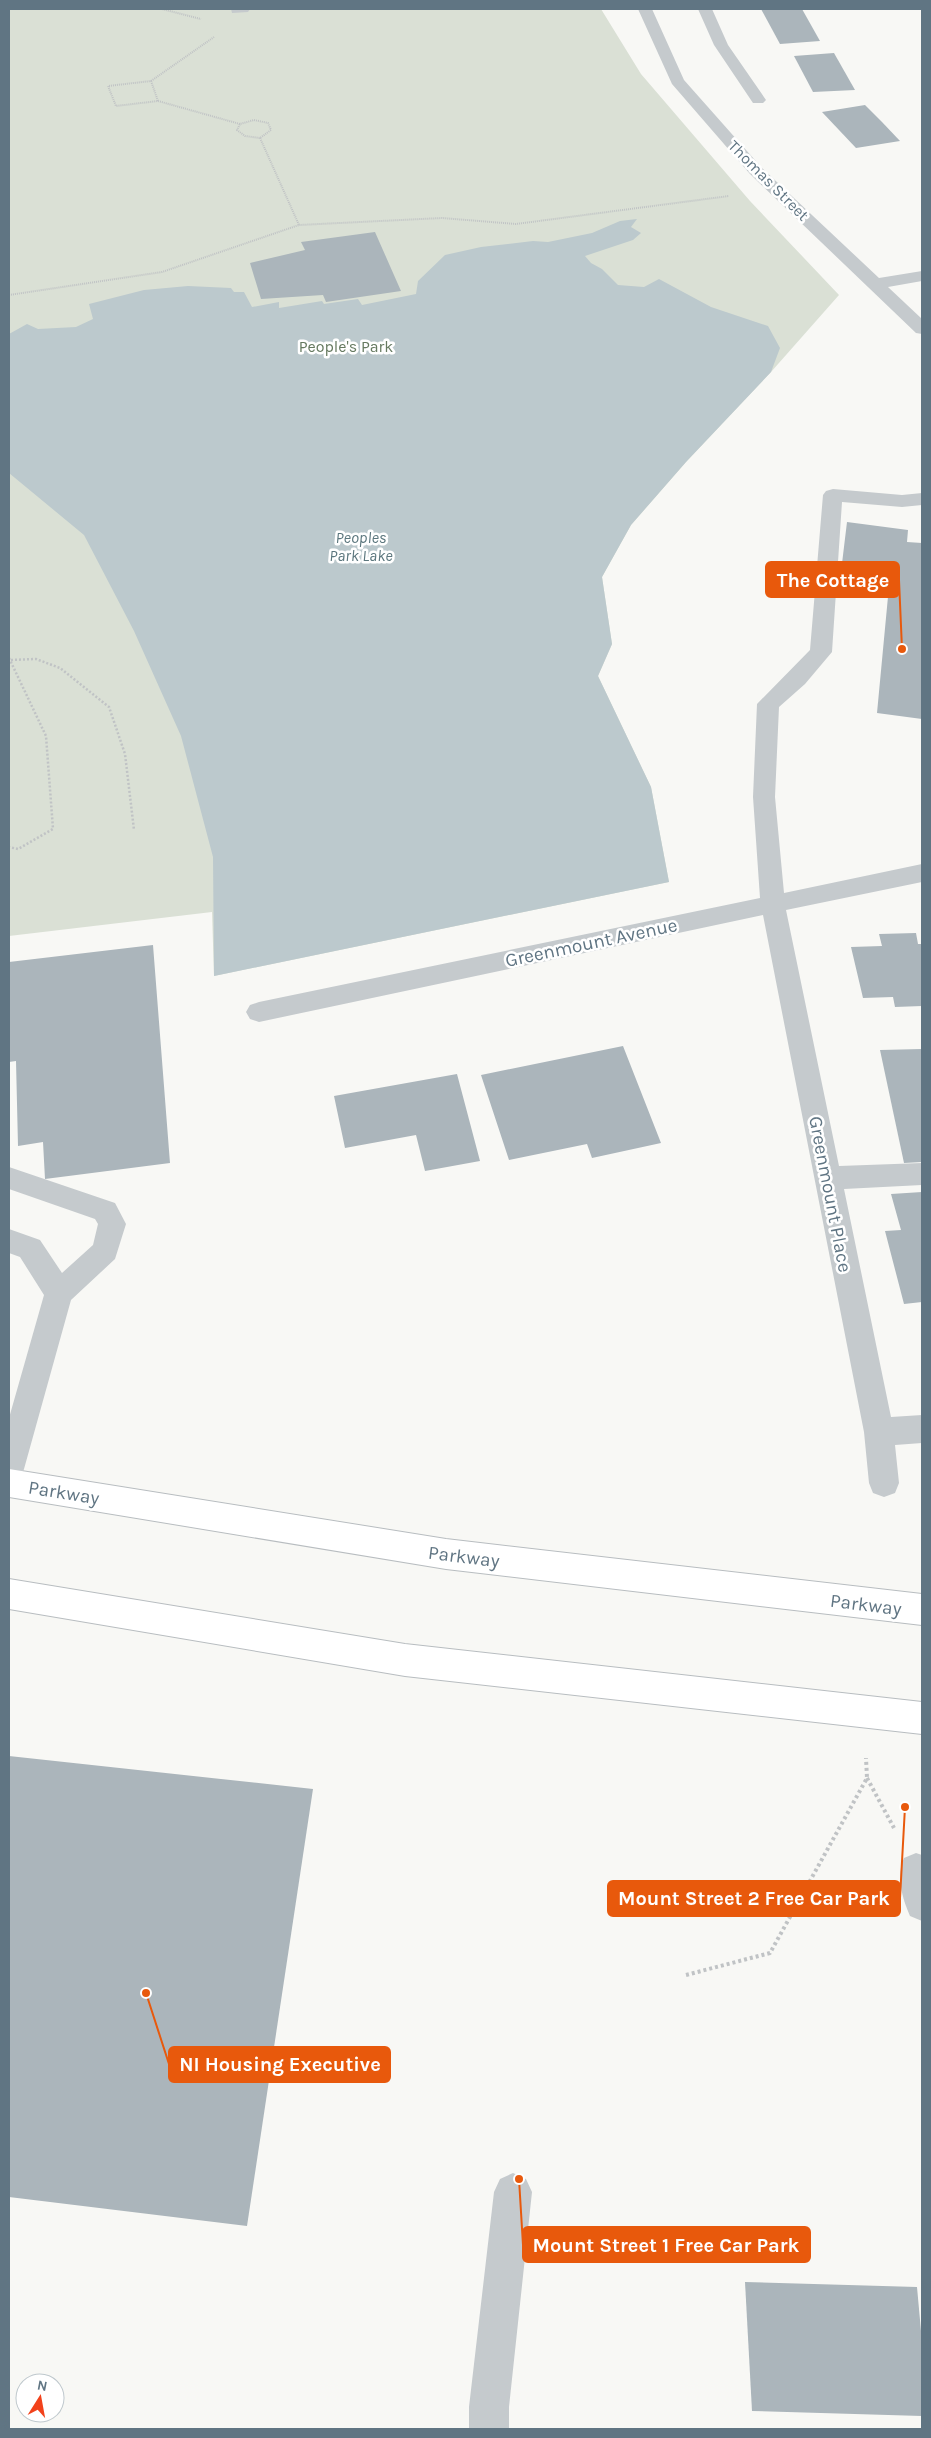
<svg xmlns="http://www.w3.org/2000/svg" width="931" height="2438" font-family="Karla,sans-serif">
	<rect width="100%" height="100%" fill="#f8f8f5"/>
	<polygon fill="#dae0d5" points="9,9 601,9 641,74 750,201 839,295 771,372 686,462 631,525 602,577 612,644 598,676 651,787 669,882 214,976 212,912 9,936"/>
	<polygon fill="#bcc9cd" points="637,219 631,227 641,233 633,240 585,256 591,263 602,269 618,285 644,287 659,279 711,307 768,326 780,348 771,372 686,462 631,525 602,577 612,644 598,676 651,787 669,882 214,976 213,857 181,736 134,631 84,535 9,473 9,334 27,324 38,329 76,327 93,319 89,304 144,290 188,286 231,288 234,292 244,292 252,307 279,302 279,308 322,301 324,304 358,299 362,305 416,294 418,281 445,255 481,247 533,241 548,242 592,233 620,221"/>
	<g fill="#abb5bb">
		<polygon points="761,9 802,9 820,41 780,44"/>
		<polygon points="834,53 855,90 813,92 794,56"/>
		<polygon points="865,105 882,122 900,141 856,148 822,112"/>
		<polygon points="375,232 401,291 326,302 323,295 261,299 250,263 305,250 301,242"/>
		<polygon points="847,522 908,530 907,542 922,543 922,719 877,713 889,586 840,580"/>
		<polygon points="916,933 918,944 922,944 922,1006 895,1007 893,997 863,998 851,947 882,946 879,934"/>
		<polygon points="153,945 170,1163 45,1179 43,1142 18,1146 16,1061 9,1062 9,962"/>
		<polygon points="623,1046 661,1143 592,1158 587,1144 509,1160 481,1075"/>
		<polygon points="922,1049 922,1162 904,1163 880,1050"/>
		<polygon points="457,1074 480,1161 425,1171 416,1135 345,1148 334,1096"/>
		<polygon points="922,1192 922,1302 904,1304 885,1231 901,1230 891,1194"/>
		<polygon points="9,1756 313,1789 247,2226 9,2197"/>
		<polygon points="745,2282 917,2287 922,2342 922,2416 752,2411"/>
	</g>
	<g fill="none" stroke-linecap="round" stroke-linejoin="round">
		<defs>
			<g id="major">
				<polygon points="9,1469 446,1539 922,1594 922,1625 446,1569 9,1497"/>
				<polygon points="9,1579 405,1644 922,1702 922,1734 405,1676 9,1609"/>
			</g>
		</defs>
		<use href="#major" stroke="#b8bdc0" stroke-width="2"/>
		<g stroke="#c0c3c5" stroke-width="2" stroke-dasharray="1 1" stroke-linecap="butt">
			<polyline points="162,9 201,19"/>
			<polyline points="151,81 214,37"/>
			<polygon points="151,81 158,101 116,106 108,86"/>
			<polyline points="158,101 240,124"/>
			<polygon points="254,120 268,123 271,130 260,138 245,136 237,130 240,124"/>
			<polyline points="260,138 299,225"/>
			<polyline points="9,295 162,272 299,225 442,218 516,224 729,196"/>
		</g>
		<g stroke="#c0c3c5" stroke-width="2.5" stroke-dasharray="2 2" stroke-linecap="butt">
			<polyline points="9,658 46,736 53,829 18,849 9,847"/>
			<polyline points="11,660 36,659 60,668 109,707 125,754 134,830"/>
		</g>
		<g stroke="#c0c3c5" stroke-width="4" stroke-dasharray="3 3" stroke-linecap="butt">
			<polyline points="867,1778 894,1828"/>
			<polyline points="686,1975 770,1953 867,1778 866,1758"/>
		</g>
		<g fill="#c5cacd" fill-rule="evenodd">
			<polygon points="231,9 250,9 248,12 232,13"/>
			<polygon points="638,9 652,9 684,80 762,168 879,278 922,271 922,281 888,287 922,319 922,334 916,333 750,174 672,84"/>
			<polygon points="698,9 712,9 728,45 766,100 763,103 753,103 714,45"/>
			<polygon points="833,489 902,495 922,493 922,505 902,507 842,502 832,652 805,684 779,707 775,797 784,893 922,864 922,882 786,910 839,1166 922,1163 922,1185 844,1189 891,1417 922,1415 922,1443 895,1445 899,1483 895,1493 884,1497 873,1493 869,1483 864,1432 763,915 259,1022 250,1019 246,1012 250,1005 259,1002 760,898 753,797 757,704 810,650 823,495 826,491"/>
			<polygon points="9,1167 115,1203 126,1224 115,1259 71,1300 24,1469 20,1479 9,1483 9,1418 44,1295 20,1257 9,1253 9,1229 40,1240 62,1273 93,1245 98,1224 95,1219 9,1189"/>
			<path d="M916,1853l6,2v66l-12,-5c-8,-18 -14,-40 -6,-58z"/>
			<polygon points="513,2173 526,2179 532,2192 509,2407 509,2429 469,2429 469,2407 494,2192 500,2179"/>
		</g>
		<use href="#major" fill="#fff" fill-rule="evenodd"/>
	</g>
	<g text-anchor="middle" stroke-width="5" stroke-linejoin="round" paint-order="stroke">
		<g font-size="16" fill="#607583" stroke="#fff">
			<text transform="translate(769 180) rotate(45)" y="6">Thomas Street</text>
		</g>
		<g font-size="16" fill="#667a60" stroke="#fff">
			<text x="346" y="352">People's Park</text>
		</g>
		<g font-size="16" font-style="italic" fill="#5b767d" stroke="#fff">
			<text x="361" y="543">Peoples<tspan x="361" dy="18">Park Lake</tspan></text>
		</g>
		<g font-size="19" fill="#607583" stroke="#fff">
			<text transform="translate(591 942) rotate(-12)" y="7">Greenmount Avenue</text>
			<text transform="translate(831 1194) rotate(79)" y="7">Greenmount Place</text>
			<text transform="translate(64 1492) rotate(9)" y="7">Parkway</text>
			<text transform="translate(464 1556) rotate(7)" y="7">Parkway</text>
			<text transform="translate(866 1604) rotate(7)" y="7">Parkway</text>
		</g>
	</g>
	<path fill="none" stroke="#e8590c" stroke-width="2" d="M902 649L899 580M905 1807L900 1898M146 1993L169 2064M519 2179L523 2245"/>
	<g fill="#e8590c" stroke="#fff" stroke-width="2">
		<circle cx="902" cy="649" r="5"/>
		<circle cx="905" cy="1807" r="5"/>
		<circle cx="146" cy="1993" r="5"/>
		<circle cx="519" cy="2179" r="5"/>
	</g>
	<g fill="#e8590c" stroke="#e8590c" stroke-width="2">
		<rect x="766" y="562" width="133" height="35" rx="5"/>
		<rect x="608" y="1881" width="292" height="35" rx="5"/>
		<rect x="169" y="2047" width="221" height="35" rx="5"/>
		<rect x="523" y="2227" width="287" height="35" rx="5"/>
	</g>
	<g font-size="20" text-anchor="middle" font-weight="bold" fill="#fff">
		<text x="833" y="587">The Cottage</text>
		<text x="754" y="1905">Mount Street 2 Free Car Park</text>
		<text x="280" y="2071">NI Housing Executive</text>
		<text x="666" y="2252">Mount Street 1 Free Car Park</text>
	</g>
	<rect width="931" height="2438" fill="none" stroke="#607583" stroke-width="20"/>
	<g transform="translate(40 2398) rotate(11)"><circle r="24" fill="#ffffff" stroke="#bfc8cd"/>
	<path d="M0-4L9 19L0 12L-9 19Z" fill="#f2421b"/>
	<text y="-8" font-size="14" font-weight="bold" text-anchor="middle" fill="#607583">N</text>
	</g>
</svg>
